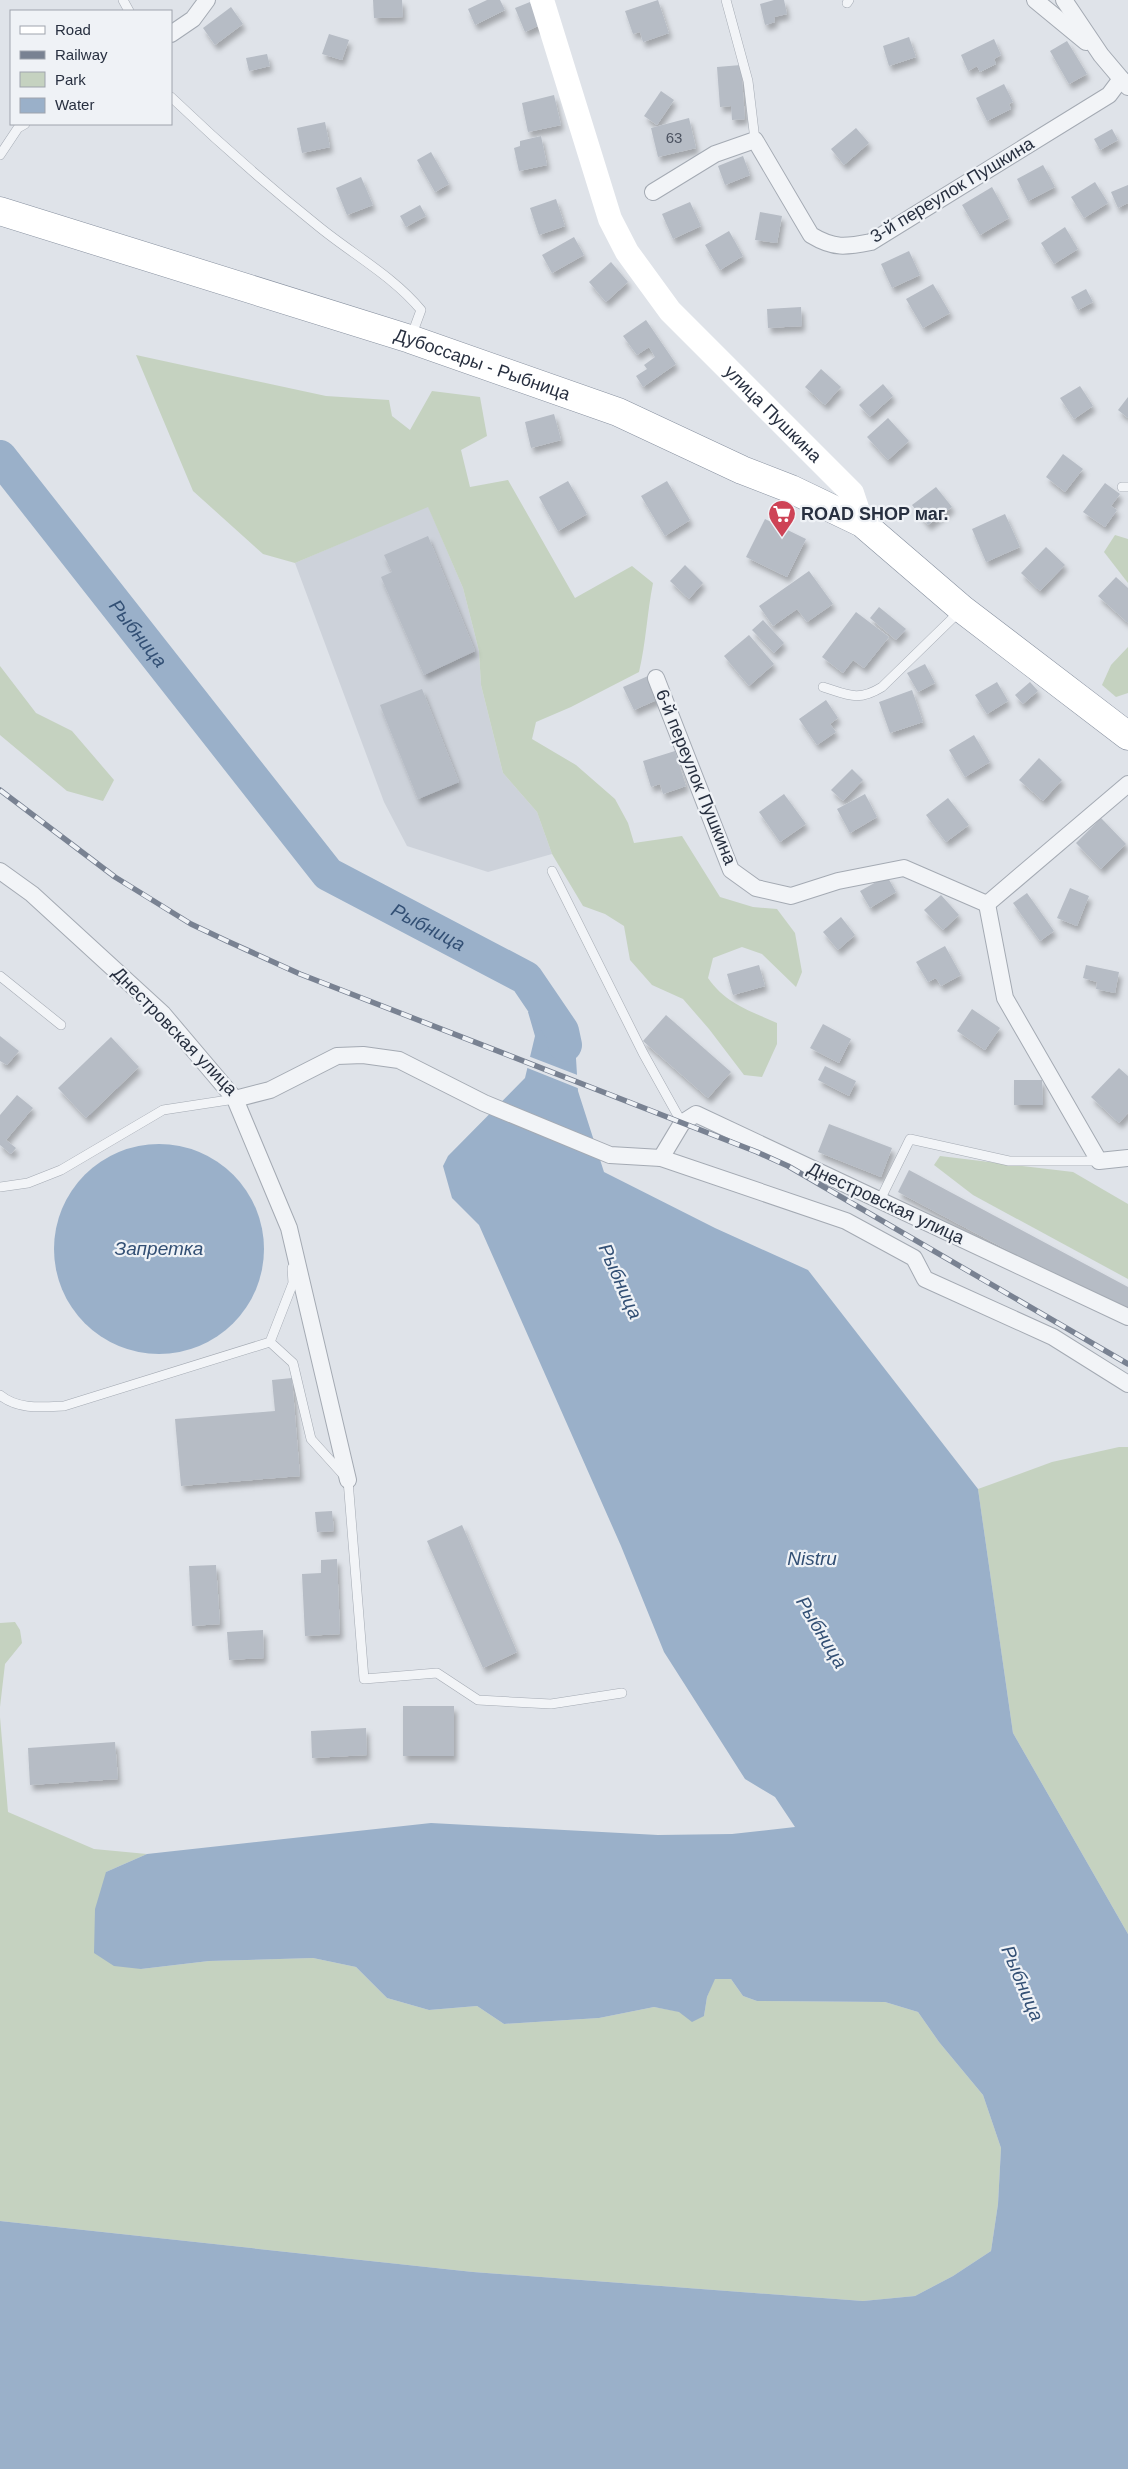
<svg xmlns="http://www.w3.org/2000/svg" width="1128" height="2469" font-family="Arial,sans-serif">
	<defs>
		<filter id="shadow"><feDropShadow dx="3" dy="5.5" stdDeviation="2.5" flood-color="#0004"/></filter>
	</defs>
	<rect width="100%" height="100%" fill="#dfe3e9"/>
	<polygon fill="#cdd2da" points="428,506 463,588 479,651 481,685 503,773 537,812 552,854 488,872 407,846 384,802 295,563"/>
	<g fill="#c5d2c0">
		<path d="M136,355l190,41 63,4 3,16 18,14 22,-39 48,6 7,39 -26,14 9,37 38,-7 67,118 57,-32 21,17c-6,30 -7,60 -14,89l-68,35 -35,15 -4,17 44,26 39,34 13,24 6,20 48,-7 38,61 33,10 24,2 18,24 7,39 -6,15 -34,-33 -20,-7 -29,11 -5,20c17,25 42,33 69,45v21l-15,33 -18,-2 -35,-46 -26,-30 -31,-14 -22,-25 -6,-34 -19,-12 -22,-8 -31,-52 -15,-42 -34,-39 -22,-88 -2,-34 -16,-63 -35,-81 -133,56 -32,-9 -70,-63z"/>
		<polygon points="1115,535 1128,539 1128,583 1104,552"/>
		<polygon points="1128,647 1128,693 1116,697 1102,685 1111,665"/>
		<polygon points="0,666 36,713 72,731 114,780 103,801 67,791 0,735"/>
		<polygon points="940,1156 1073,1172 1128,1204 1128,1279 973,1195 934,1165"/>
		<polygon points="1119,1447 1128,1447 1128,1934 1013,1733 978,1489 1052,1462"/>
		<polygon points="15,1622 20,1630 22,1643 5,1664 0,1707 0,1623"/>
		<polygon points="0,1717 8,1812 94,1849 147,1854 106,1872 141,1969 209,1961 313,1958 356,1967 387,1998 429,2010 477,2006 504,2024 599,2018 654,2007 704,2016 707,1997 714,1979 731,1979 743,1996 757,2001 885,2002 918,2012 939,2042 983,2095 1001,2148 998,2204 991,2251 953,2276 915,2296 863,2301 473,2272 0,2221"/>
	</g>
	<g fill="#9ab0c9">
		<polygon points="558,999 575,1042 578,1091 604,1172 715,1228 808,1270 978,1489 1013,1733 1128,1934 1128,2469 0,2469 0,2221 473,2272 863,2301 915,2296 953,2276 991,2251 998,2204 1001,2148 983,2095 939,2042 918,2012 885,2002 757,2001 743,1996 731,1979 715,1979 707,1997 704,2016 692,2022 679,2012 654,2007 599,2018 504,2024 477,2006 429,2010 387,1998 356,1967 313,1958 209,1961 141,1969 114,1966 94,1953 95,1909 106,1872 147,1854 431,1823 658,1835 732,1834 795,1827 775,1797 745,1779 664,1652 621,1546 479,1225 452,1198 443,1166 448,1156 525,1078 535,1036 528,1012"/>
		<circle cx="159" cy="1249" r="105"/>
	</g>
	<polygon fill="#dfe3e9" points="528,1056 580,1076 580,1089 525,1067"/>
	<g fill="none" stroke-linecap="round" stroke-linejoin="round">
		<path stroke="#9ab0c9" stroke-width="34" id="s1" d="M0,457l328,417 198,104 36,53 3,14"/>
	</g>
	<g fill="#b6bcc5" filter="url(#shadow)">
		<polygon points="373,0 402,0 403,17 374,18"/>
		<polygon points="487,0 500,0 505,10 475,25 468,9"/>
		<polygon points="658,0 669,33 643,42 640,32 633,34 625,11"/>
		<polygon points="774,0 784,0 787,14 774,17 775,22 765,25 760,4"/>
		<polygon points="530,2 540,25 525,32 515,8"/>
		<polygon points="231,7 243,24 215,45 203,28"/>
		<polygon points="329,34 349,40 342,60 322,54"/>
		<polygon points="909,37 916,57 889,66 883,46"/>
		<polygon points="994,39 1001,55 994,59 996,64 980,72 977,66 968,71 961,55"/>
		<polygon points="1067,41 1087,74 1069,84 1050,51"/>
		<polygon points="267,54 270,66 249,71 246,58"/>
		<polygon points="741,65 745,119 732,120 731,106 720,107 717,67"/>
		<polygon points="1004,84 1013,102 1009,104 1011,109 987,121 976,98"/>
		<polygon points="661,91 674,100 657,125 644,116"/>
		<polygon points="554,95 561,125 528,132 522,103"/>
		<polygon points="689,118 696,148 658,157 651,128"/>
		<polygon points="325,122 330,147 302,153 297,128"/>
		<polygon points="856,128 869,143 844,165 831,149"/>
		<polygon points="1112,129 1118,140 1100,150 1094,139"/>
		<polygon points="541,136 547,165 519,171 514,148 520,146 520,141"/>
		<polygon points="431,152 449,184 435,192 417,160"/>
		<polygon points="743,156 750,175 725,185 718,166"/>
		<polygon points="1043,165 1055,187 1028,201 1017,179"/>
		<polygon points="361,177 373,205 347,215 336,188"/>
		<polygon points="1095,182 1108,203 1084,218 1071,197"/>
		<polygon points="1128,185 1128,203 1118,208 1111,192"/>
		<polygon points="992,187 1009,218 980,235 962,205"/>
		<polygon points="556,199 565,226 539,235 530,208"/>
		<polygon points="690,202 701,226 673,239 662,214"/>
		<polygon points="420,205 426,216 406,227 400,216"/>
		<polygon points="760,212 782,216 777,243 755,240"/>
		<polygon points="1065,227 1078,249 1054,264 1041,243"/>
		<polygon points="729,231 743,256 720,270 705,245"/>
		<polygon points="574,237 584,255 552,273 542,255"/>
		<polygon points="909,251 920,275 892,288 881,264"/>
		<polygon points="611,262 628,282 606,302 589,282"/>
		<polygon points="933,284 950,313 923,328 906,299"/>
		<polygon points="1086,289 1093,302 1078,310 1071,297"/>
		<polygon points="801,307 802,326 768,328 767,309"/>
		<polygon points="646,320 676,364 643,387 636,376 647,369 644,365 655,357 649,347 637,355 623,336"/>
		<polygon points="821,369 841,387 825,405 805,387"/>
		<polygon points="883,384 893,396 870,417 859,405"/>
		<polygon points="1080,386 1093,406 1074,419 1060,398"/>
		<polygon points="1128,397 1128,418 1118,410"/>
		<polygon points="554,414 561,440 531,448 525,422"/>
		<polygon points="888,418 909,441 888,460 867,437"/>
		<polygon points="1063,454 1083,469 1065,492 1046,477"/>
		<polygon points="568,481 587,514 558,531 539,497"/>
		<polygon points="667,481 690,520 665,536 641,496"/>
		<polygon points="1105,483 1120,494 1111,506 1117,510 1105,527 1083,512"/>
		<polygon points="936,487 952,507 928,525 912,505"/>
		<polygon points="1005,514 1020,547 986,562 972,529"/>
		<polygon points="765,519 806,539 787,577 746,557"/>
		<polygon points="428,536 475,651 424,675 381,577 392,572 384,555"/>
		<polygon points="1046,547 1065,565 1040,591 1021,573"/>
		<polygon points="685,565 703,583 689,599 670,581"/>
		<polygon points="809,571 833,604 807,622 797,609 773,626 759,606"/>
		<polygon points="1116,577 1128,588 1128,623 1098,596"/>
		<polygon points="879,607 906,629 896,640 870,618"/>
		<polygon points="856,612 889,637 864,668 853,660 843,673 822,657"/>
		<polygon points="763,620 784,643 774,653 752,630"/>
		<polygon points="749,635 774,664 749,686 724,656"/>
		<polygon points="925,664 935,683 918,692 907,673"/>
		<polygon points="648,676 659,699 634,710 623,687"/>
		<polygon points="997,682 1008,701 987,714 975,695"/>
		<polygon points="1030,682 1038,691 1023,704 1015,695"/>
		<polygon points="422,689 459,782 418,799 380,705"/>
		<polygon points="912,690 923,722 890,733 879,702"/>
		<polygon points="826,700 838,718 830,724 836,732 817,745 799,719"/>
		<polygon points="974,735 990,762 965,777 949,750"/>
		<polygon points="675,751 686,786 663,794 660,784 651,787 643,761"/>
		<polygon points="1039,758 1062,780 1043,801 1019,780"/>
		<polygon points="852,769 863,780 843,801 831,790"/>
		<polygon points="784,794 806,824 780,842 759,812"/>
		<polygon points="865,794 877,817 850,833 837,809"/>
		<polygon points="948,798 969,825 946,842 926,815"/>
		<polygon points="1101,818 1126,844 1101,869 1076,843"/>
		<polygon points="887,876 896,892 870,908 860,891"/>
		<polygon points="1070,888 1089,896 1077,926 1057,918"/>
		<polygon points="1027,893 1054,931 1040,941 1013,903"/>
		<polygon points="941,895 959,915 943,930 924,910"/>
		<polygon points="841,917 855,935 838,950 823,932"/>
		<polygon points="945,946 961,975 941,986 936,978 928,982 916,962"/>
		<polygon points="759,965 765,986 733,995 727,974"/>
		<polygon points="1086,965 1119,972 1115,993 1096,989 1097,982 1083,978"/>
		<polygon points="972,1009 1000,1028 985,1050 957,1031"/>
		<polygon points="666,1015 731,1072 708,1098 643,1041"/>
		<polygon points="823,1024 851,1039 839,1063 810,1048"/>
		<polygon points="0,1036 19,1051 7,1065 0,1061"/>
		<polygon points="111,1037 139,1067 86,1118 58,1088"/>
		<polygon points="825,1066 856,1081 849,1096 818,1080"/>
		<polygon points="1119,1068 1128,1076 1128,1113 1119,1123 1091,1097"/>
		<polygon points="1014,1080 1042,1080 1043,1105 1014,1105"/>
		<polygon points="17,1095 33,1108 6,1140 16,1148 11,1154 0,1145 0,1115"/>
		<polygon points="829,1124 892,1148 881,1177 818,1152"/>
		<polygon points="909,1170 1128,1287 1128,1314 898,1192"/>
		<polygon points="292,1378 300,1476 181,1486 175,1419 275,1411 272,1380"/>
		<polygon points="332,1511 334,1531 317,1532 315,1512"/>
		<polygon points="462,1525 517,1652 483,1668 427,1541"/>
		<polygon points="337,1559 340,1634 305,1636 302,1574 321,1573 321,1560"/>
		<polygon points="216,1565 220,1624 192,1626 189,1566"/>
		<polygon points="263,1630 264,1658 229,1660 227,1632"/>
		<rect x="403" y="1706" width="51" height="50"/>
		<polygon points="366,1728 367,1755 312,1758 311,1731"/>
		<polygon points="115,1742 118,1779 30,1785 28,1748"/>
	</g>
	<g fill="none" stroke-linecap="round" stroke-linejoin="round">
		<defs>
			<g id="lane">
				<polyline points="123,0 129,11"/>
				<polyline points="726,0 748,81 755,140"/>
				<polyline points="847,3 849,0"/>
				<path d="M171,97c47,45 96,88 147,129 34,28 75,50 103,84l-10,27"/>
				<polyline points="0,155 18,128 25,124"/>
				<polyline points="1122,487 1128,487"/>
				<path d="M823,687c25,8 35,15 59,0l78,-76"/>
				<polyline points="552,871 643,1053 682,1123"/>
				<polyline points="0,976 61,1025"/>
				<polyline points="0,1187 28,1183 61,1170 163,1110 235,1099"/>
				<polyline points="880,1200 910,1139 1009,1161 1099,1161"/>
				<polyline points="270,1342 293,1363 311,1439 348,1480 364,1679 437,1673 478,1700 551,1704 622,1693"/>
				<path d="M0,1395c18,15 43,12 64,11l206,-64 23,-59 -1,-15"/>
			</g>
			<g id="street">
				<polyline points="1035,0 1086,42"/>
				<polyline points="1064,0 1101,55 1128,87"/>
				<polyline points="171,34 193,19 207,0"/>
				<path d="M653,192l62,-38 40,-14 56,95c23,14 35,12 60,7l238,-147 12,-16"/>
				<polyline points="656,678 731,870 756,888 791,896 838,881 904,868 987,904 1128,784"/>
				<polyline points="0,871 32,894 163,1014 235,1099 270,1090 337,1056 363,1055 399,1060 484,1103 610,1155 661,1158 846,1221 914,1258 925,1279 1053,1337 1128,1384"/>
				<polyline points="987,904 1005,998 1099,1161 1128,1158"/>
				<polyline points="235,1099 289,1228 348,1480"/>
				<polyline points="661,1158 682,1123 696,1114 1128,1317"/>
			</g>
			<g id="highway">
				<path id="s3" d="M0,211l410,128 208,73 124,58 49,19 71,34 100,86 166,127"/>
			</g>
		</defs>
		<use href="#lane" stroke="#a4aab3" stroke-width="10"/>
		<use href="#street" stroke="#a4aab3" stroke-width="18"/>
		<use href="#highway" stroke="#87909f" stroke-width="29"/>
		<use href="#lane" stroke="#f2f4f7" stroke-width="9"/>
		<use href="#street" stroke="#f2f4f7" stroke-width="16"/>
		<path stroke="#fff" stroke-width="24" id="s2" d="M542,0l68,219 17,33 43,59 182,182 10,30"/>
		<use href="#highway" stroke="#fff" stroke-width="28"/>
		<defs>
			<polyline id="rail" points="0,790 115,877 191,924 227,941 300,974 757,1152 788,1166 1128,1364"/>
		</defs>
		<use href="#rail" stroke="#798292" stroke-width="5.5"/>
		<use href="#rail" stroke="#eff2f6" stroke-width="4" stroke-dasharray="11" stroke-linecap="butt"/>
	</g>
	<defs>
		<symbol id="supermarket-pin" viewBox="-11 -11 22 30"><path d="M0 17L-7.5 6A9.5 9.5 0 1 1 7.5 6Z" fill="#ce4356" stroke="#eff2f6"/><path d="M-6-5.5h2.5l.6 2H6L4.5 2H-2.5L-4.4-4H-6ZM-1.5 3.2a1.3 1.3 0 1 0 .1 0ZM3 3.2a1.3 1.3 0 1 0 .1 0Z" fill="#fff"/></symbol>
	</defs>
	<g fill-rule="evenodd">
		<use href="#supermarket-pin" x="766" y="498" width="32" height="43"/>
	</g>
	<g text-anchor="middle" stroke-width="4.5" stroke-linejoin="round" paint-order="stroke">
		<g font-size="15" fill="#4c5361">
			<text x="674" y="143">63</text>
		</g>
		<g font-size="18" fill="#283040" stroke="#eff2f6">
			<text transform="translate(952 190) rotate(-31)" y="6">3-й переулок Пушкина</text>
			<text dy="6" stroke="none"><textPath href="#s3" startOffset="506">Дубоссары - Рыбница</textPath></text>
			<text dy="6" stroke="none"><textPath href="#s2" startOffset="485">улица Пушкина</textPath></text>
			<text transform="translate(696 777) rotate(68)" y="6">6-й переулок Пушкина</text>
			<text transform="translate(175 1031) rotate(46)" y="6">Днестровская улица</text>
			<text transform="translate(886 1203) rotate(25)" y="6">Днестровская улица</text>
		</g>
		<g font-size="18" font-weight="bold" fill="#283040" stroke="#eff2f6" text-anchor="start">
			<text x="801" y="520">ROAD SHOP маг.</text>
		</g>
		<g font-size="19" font-style="italic" fill="#324f74" stroke="#eff2f6">
			<text dy="7" stroke="none"><textPath href="#s1" startOffset="224">Рыбница</textPath></text>
			<text dy="7" stroke="none"><textPath href="#s1" startOffset="644">Рыбница</textPath></text>
			<text x="159" y="1255">Запретка</text>
			<text transform="translate(621 1281) rotate(66)" y="7">Рыбница</text>
			<text x="812" y="1565">Nistru</text>
			<text transform="translate(822 1632) rotate(59)" y="7">Рыбница</text>
			<text transform="translate(1023 1983) rotate(67)" y="7">Рыбница</text>
		</g>
	</g>
	<rect x="10" y="10" width="162" height="115" fill="#eff2f6" stroke="#9fa4ad"/>
	<rect x="20" y="26" width="25" height="8" fill="#ffffff" stroke="#9fa4ad"/>
	<text x="55" y="35" font-size="15" fill="#283040">Road</text>
	<rect x="20" y="51" width="25" height="8" fill="#798292" stroke="#9fa4ad"/>
	<text x="55" y="60" font-size="15" fill="#283040">Railway</text>
	<rect x="20" y="72" width="25" height="15" fill="#c5d2c0" stroke="#9fa4ad"/>
	<text x="55" y="85" font-size="15" fill="#283040">Park</text>
	<rect x="20" y="98" width="25" height="15" fill="#9ab0c9" stroke="#9fa4ad"/>
	<text x="55" y="110" font-size="15" fill="#283040">Water</text>
</svg>
